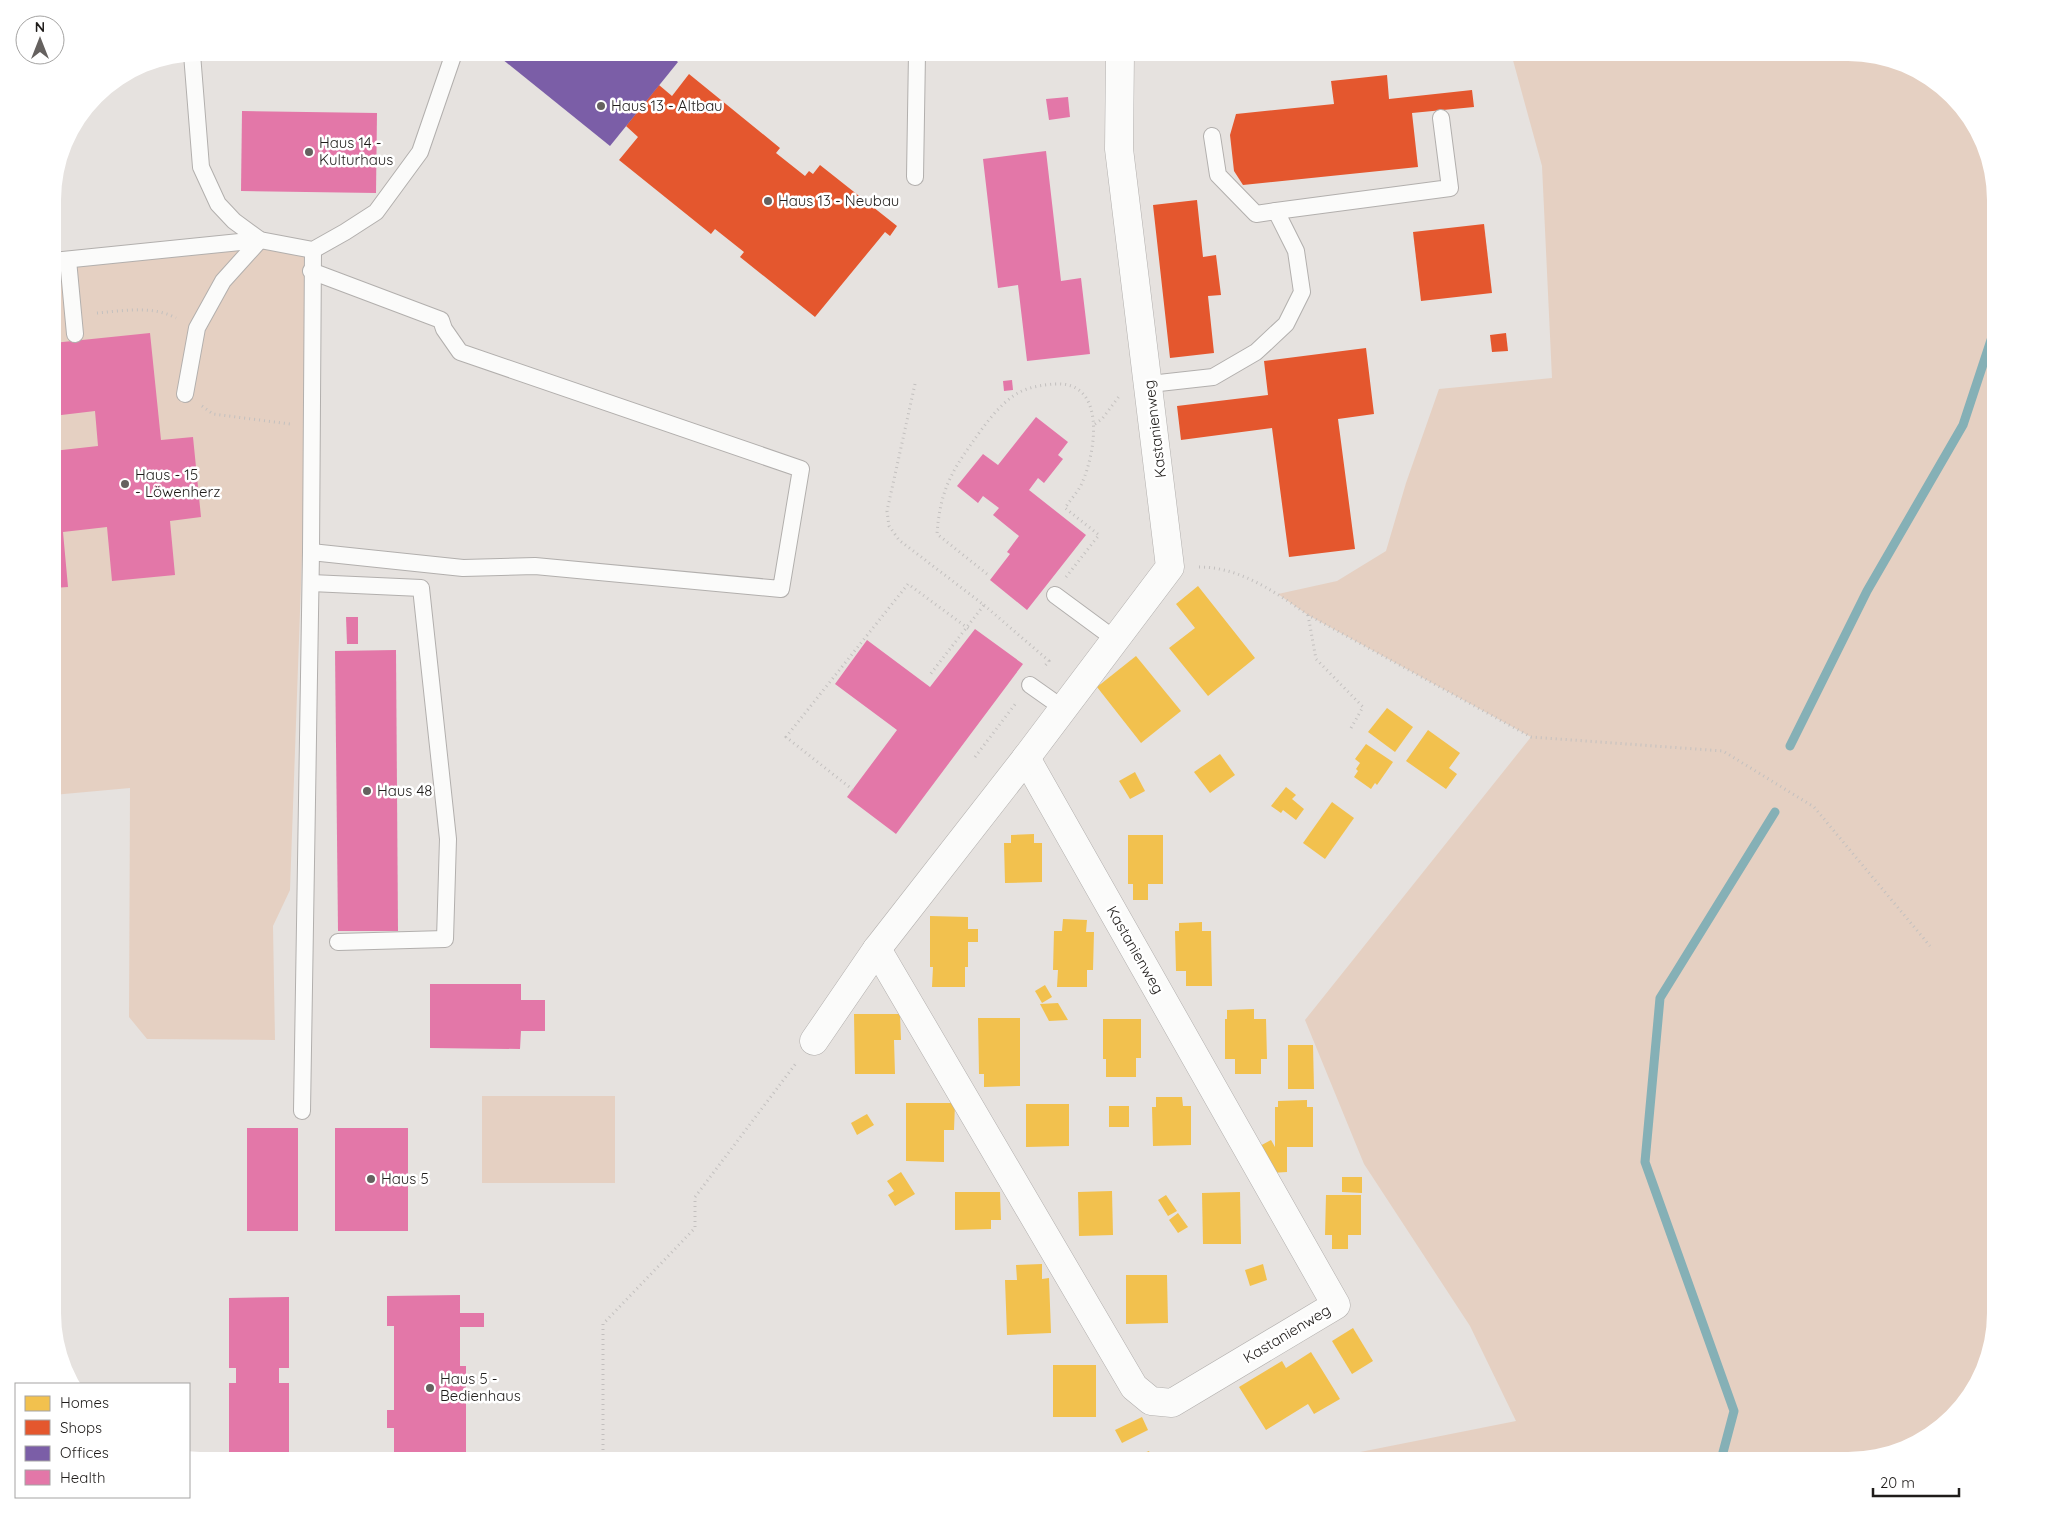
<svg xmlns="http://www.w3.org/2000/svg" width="2048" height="1513" font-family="Quicksand,sans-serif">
	<rect width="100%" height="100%" fill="#e6e2df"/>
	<g fill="#e5d0c2">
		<polygon points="1511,53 1848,53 1895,60 1937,83 1980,135 1995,200 1995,1313 1988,1360 1965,1402 1913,1445 1848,1460 1320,1460 1516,1421 1470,1326 1364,1164 1305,1020 1531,737 1308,615 1278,594 1337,581 1386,551 1406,483 1439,389 1552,378 1542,166"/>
		<polygon points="260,240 313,250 290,890 273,926 275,1040 147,1039 129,1017 130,788 53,795 53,262"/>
		<rect x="482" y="1096" width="133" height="87"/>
	</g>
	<g fill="#f2c14e">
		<polygon points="1198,586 1255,658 1208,696 1169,648 1195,628 1176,604"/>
		<polygon points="1136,656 1181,711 1141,743 1097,687"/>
		<polygon points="1387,708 1413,727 1395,752 1368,732"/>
		<polygon points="1428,730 1460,753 1449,768 1457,774 1446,789 1406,761"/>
		<polygon points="1366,744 1393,762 1377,785 1375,783 1371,789 1354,777 1358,771 1356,769 1360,763 1355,759"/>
		<polygon points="1220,754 1235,775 1210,793 1194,772"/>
		<polygon points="1135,772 1145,791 1130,799 1119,781"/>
		<polygon points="1286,787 1296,795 1292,799 1304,809 1296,820 1283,810 1281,813 1271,806"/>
		<polygon points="1332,802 1354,818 1325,859 1303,843"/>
		<polygon points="1034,834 1034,843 1042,843 1042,882 1005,883 1004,843 1011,843 1011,835"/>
		<polygon points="1128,835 1163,835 1163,884 1148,884 1148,900 1133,900 1133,884 1128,884"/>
		<polygon points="930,916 968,917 968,929 978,929 978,942 968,942 968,967 965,967 965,987 932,987 933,967 930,967"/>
		<polygon points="1063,919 1087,920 1086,932 1094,932 1093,970 1087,970 1087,987 1057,987 1058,970 1053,970 1054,931 1062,931"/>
		<polygon points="1202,922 1202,931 1211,931 1212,986 1186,986 1186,971 1176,971 1175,931 1179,931 1179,923"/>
		<polygon points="1045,985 1052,997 1042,1003 1035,991"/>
		<polygon points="1058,1003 1068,1020 1049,1021 1040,1004"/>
		<polygon points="1254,1009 1254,1019 1266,1019 1267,1059 1261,1059 1261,1074 1235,1074 1235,1059 1225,1059 1225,1019 1227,1019 1227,1010"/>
		<polygon points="854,1014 900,1014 901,1040 894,1040 895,1074 855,1074"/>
		<polygon points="978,1018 1020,1018 1020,1086 984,1087 984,1074 979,1074"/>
		<polygon points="1103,1019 1141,1019 1141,1058 1136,1058 1136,1077 1106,1077 1106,1059 1103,1059"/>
		<polygon points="1288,1045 1313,1045 1314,1089 1288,1089"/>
		<polygon points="1156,1097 1182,1097 1183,1106 1191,1106 1191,1145 1153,1146 1152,1107 1156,1107"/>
		<polygon points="1307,1100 1307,1107 1313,1107 1313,1147 1287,1147 1287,1172 1271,1173 1258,1147 1271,1140 1275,1147 1275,1107 1278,1107 1278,1101"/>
		<polygon points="906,1103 955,1103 954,1130 944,1130 944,1162 906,1161"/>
		<polygon points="1026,1104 1069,1104 1069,1146 1026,1147"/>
		<rect x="1109" y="1106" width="20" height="21"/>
		<polygon points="867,1114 874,1125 857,1135 851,1123"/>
		<polygon points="901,1172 915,1194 895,1206 888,1195 894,1191 887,1181"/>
		<polygon points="1342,1177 1362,1177 1362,1193 1342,1192"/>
		<polygon points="1112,1191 1113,1235 1079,1236 1078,1192"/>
		<polygon points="955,1192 1000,1192 1001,1220 991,1220 991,1229 955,1230"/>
		<polygon points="1240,1192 1241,1244 1203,1244 1202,1193"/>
		<polygon points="1166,1195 1177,1211 1168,1216 1158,1200"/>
		<polygon points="1326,1195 1361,1195 1361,1235 1348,1235 1348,1249 1332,1249 1332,1235 1325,1235"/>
		<polygon points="1178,1213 1188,1227 1178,1233 1169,1220"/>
		<polygon points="1042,1264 1042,1279 1049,1278 1051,1333 1007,1335 1005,1280 1017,1280 1016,1265"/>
		<polygon points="1263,1264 1267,1280 1250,1286 1245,1270"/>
		<polygon points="1126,1275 1167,1275 1168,1323 1126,1324"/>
		<polygon points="1353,1328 1373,1361 1352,1374 1332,1341"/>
		<polygon points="1311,1352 1340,1399 1314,1414 1308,1404 1266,1430 1239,1387 1282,1361 1286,1368"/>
		<rect x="1053" y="1365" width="43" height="52"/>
		<polygon points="1142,1417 1148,1430 1122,1443 1115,1430"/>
		<polygon points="1149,1451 1153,1460 1129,1460 1129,1459"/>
	</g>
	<g fill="#e4572e">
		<polygon points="689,74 780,148 776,153 805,176 809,171 813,174 820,165 897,226 890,236 885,232 815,317 740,257 744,252 715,229 711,234 619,160 638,137 626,126 659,85 672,96"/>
		<polygon points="1387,75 1389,99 1472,90 1474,107 1412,113 1418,167 1243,185 1234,171 1230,135 1236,114 1334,104 1331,81"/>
		<polygon points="1197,200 1203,257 1216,255 1221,295 1208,296 1214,353 1170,358 1153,205"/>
		<polygon points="1484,224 1492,293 1421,301 1413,232"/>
		<polygon points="1506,333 1508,351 1492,352 1490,335"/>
		<polygon points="1366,348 1374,414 1338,419 1355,549 1289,557 1272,428 1181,440 1177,406 1268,395 1264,361"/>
	</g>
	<polygon fill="#7b5ea7" points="508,53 666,53 678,62 610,146 502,59"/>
	<g fill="#e377a8">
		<polygon points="1068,97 1070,117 1049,120 1046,99"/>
		<polygon points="242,111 377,113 376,193 241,191"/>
		<polygon points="1046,151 1061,281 1081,278 1090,354 1027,361 1018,285 998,288 983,159"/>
		<polygon points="150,333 161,440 193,437 201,517 170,521 175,575 112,581 107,527 63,532 68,587 53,588 53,451 98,446 95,411 53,416 53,343"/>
		<polygon points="1012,380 1013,390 1004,391 1003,381"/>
		<polygon points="1036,417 1068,442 1058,455 1063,459 1044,483 1038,478 1029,490 1086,535 1027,610 990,580 1010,554 1007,552 1019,536 993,515 999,508 983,496 978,503 957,486 983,454 998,465"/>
		<polygon points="346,617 358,617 358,644 347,644"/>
		<polygon points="975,629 1023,664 896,834 847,797 897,730 835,684 867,640 930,687"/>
		<polygon points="396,650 398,931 338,931 335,651"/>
		<polygon points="430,984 521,984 521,1000 545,1000 545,1031 521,1031 520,1049 430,1048"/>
		<rect x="247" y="1128" width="51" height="103"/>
		<rect x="335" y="1128" width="73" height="103"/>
		<polygon points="460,1295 460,1313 484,1313 484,1327 460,1327 460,1366 466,1366 466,1460 394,1460 394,1428 387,1428 387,1410 394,1410 394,1326 387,1326 387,1296"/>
		<polygon points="289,1297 289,1368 279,1368 279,1383 289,1383 289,1454 279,1454 279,1460 236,1460 236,1454 229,1454 229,1383 236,1383 236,1368 229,1368 229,1298"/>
	</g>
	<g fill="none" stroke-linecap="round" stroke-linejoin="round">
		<g stroke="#85b0b6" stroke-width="9">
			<polyline points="1790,746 1867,591 1963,425 1995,328"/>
			<polyline points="1721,1460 1734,1411 1645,1162 1660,998 1775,812"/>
		</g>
		<defs>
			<g id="lane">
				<polyline points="192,54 201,167 218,204 234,221 260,240 313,250 345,232 376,212 420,152 454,53"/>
				<polyline points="915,177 917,53"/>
				<polyline points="1276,211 1450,188 1441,118"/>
				<polyline points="68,260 75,334"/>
				<polyline points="53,261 260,240"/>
				<polyline points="311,271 441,320 444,329 460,352 801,469 781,589 535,566 463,568 311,552"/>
				<polyline points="1150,384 1213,377 1256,352 1286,324 1302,292 1296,251 1276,211 1256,214 1218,175 1212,136"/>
				<polyline points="185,394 197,328 223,281 260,240"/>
				<polyline points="311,583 421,588 448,839 445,939 338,942"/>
				<polyline points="1055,595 1116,640"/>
				<polyline points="1030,685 1064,709"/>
				<polyline points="302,1111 311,552 313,250"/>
			</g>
			<g id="street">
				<polyline points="877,949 1134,1387 1151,1401 1172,1403 1336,1305 1026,758"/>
				<polyline points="814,1041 877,949 1026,758 1170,567 1119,149 1120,53"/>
			</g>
		</defs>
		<use href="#lane" stroke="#b2afad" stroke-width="18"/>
		<use href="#street" stroke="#b2afad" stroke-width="29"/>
		<g stroke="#c3c0bf" stroke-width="3" stroke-dasharray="1 4" stroke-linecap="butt">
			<path d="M97,313c26,-2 55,-8 79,5"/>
			<polyline points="915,384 887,511 889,526 899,540 984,605 929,676"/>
			<polyline points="202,406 213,414 290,424"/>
			<polyline points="1095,424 1102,419 1120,395"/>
			<path d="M1199,567c41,0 76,25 109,48l223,122 192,14 91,56 116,139"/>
			<path d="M987,574l-50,-40c3,-40 12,-59 35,-91 11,-16 28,-40 46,-50 10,-6 25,-8 36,-9 53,-4 42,68 28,99 -4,9 -12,17 -17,25l34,27 -33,42"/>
			<polyline points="984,605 1049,661 1043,668"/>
			<polyline points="1308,615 1316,659 1363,707 1351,728"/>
			<polyline points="975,757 1016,703"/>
			<polyline points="853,790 786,737 908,584 969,629"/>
			<polyline points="603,1460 603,1324 695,1228 695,1197 797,1062"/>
		</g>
		<use href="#lane" stroke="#fbfbfa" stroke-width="16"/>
		<use href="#street" stroke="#fbfbfa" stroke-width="28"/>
	</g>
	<g fill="#65615f" stroke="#fff" stroke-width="2">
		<circle cx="601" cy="106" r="5"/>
		<circle cx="309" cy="152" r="5"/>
		<circle cx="768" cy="201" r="5"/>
		<circle cx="125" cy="484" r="5"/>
		<circle cx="367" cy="791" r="5"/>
		<circle cx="371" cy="1179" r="5"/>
		<circle cx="430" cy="1388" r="5"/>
	</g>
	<g text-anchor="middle" stroke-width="5" stroke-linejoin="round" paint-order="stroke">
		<g font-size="15" fill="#1f1c1a" stroke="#fff" text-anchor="start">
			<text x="611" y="111">Haus 13 - Altbau</text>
			<text x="319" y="148">Haus 14 -<tspan x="319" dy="17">Kulturhaus</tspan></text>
			<text x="778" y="206">Haus 13 - Neubau</text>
			<text x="135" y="480">Haus - 15<tspan x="135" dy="17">- Löwenherz</tspan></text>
			<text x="377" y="796">Haus 48</text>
			<text x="381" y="1184">Haus 5</text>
			<text x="440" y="1384">Haus 5 -<tspan x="440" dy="17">Bedienhaus</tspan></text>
		</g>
		<g font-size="15" fill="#1f1c1a" stroke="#fff">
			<text transform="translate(1155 429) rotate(-97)" y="5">Kastanienweg</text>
			<text transform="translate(1135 950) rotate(60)" y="5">Kastanienweg</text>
			<text transform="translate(1287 1334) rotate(-31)" y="5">Kastanienweg</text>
		</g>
	</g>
	<path d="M0 0H2048V1513H0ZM200 61H1848A139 139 0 0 1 1987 200V1313A139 139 0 0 1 1848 1452H200A139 139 0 0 1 61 1313V200A139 139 0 0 1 200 61Z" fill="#fff" fill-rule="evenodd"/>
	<rect x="15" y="1383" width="175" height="115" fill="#ffffff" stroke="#a5a4a3"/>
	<rect x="25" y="1396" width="25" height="15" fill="#f2c14e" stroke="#a5a4a3"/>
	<text x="60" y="1408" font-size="15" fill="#1f1c1a">Homes</text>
	<rect x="25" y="1420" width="25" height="15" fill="#e4572e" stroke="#a5a4a3"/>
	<text x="60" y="1433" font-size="15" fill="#1f1c1a">Shops</text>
	<rect x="25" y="1446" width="25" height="15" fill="#7b5ea7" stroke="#a5a4a3"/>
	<text x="60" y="1458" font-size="15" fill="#1f1c1a">Offices</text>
	<rect x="25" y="1470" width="25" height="15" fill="#e377a8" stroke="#a5a4a3"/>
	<text x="60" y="1483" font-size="15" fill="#1f1c1a">Health</text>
	<g transform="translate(40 40)"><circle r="24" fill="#ffffff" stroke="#a5a4a3"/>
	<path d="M0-4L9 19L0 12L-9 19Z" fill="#65615f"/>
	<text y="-8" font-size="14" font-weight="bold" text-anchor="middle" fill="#1f1c1a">N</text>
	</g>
	<path d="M1873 1488v8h86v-8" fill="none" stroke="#1f1c1a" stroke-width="2.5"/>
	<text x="1880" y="1488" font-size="15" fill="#1f1c1a" stroke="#ffffff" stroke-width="4" paint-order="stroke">20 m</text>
</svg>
